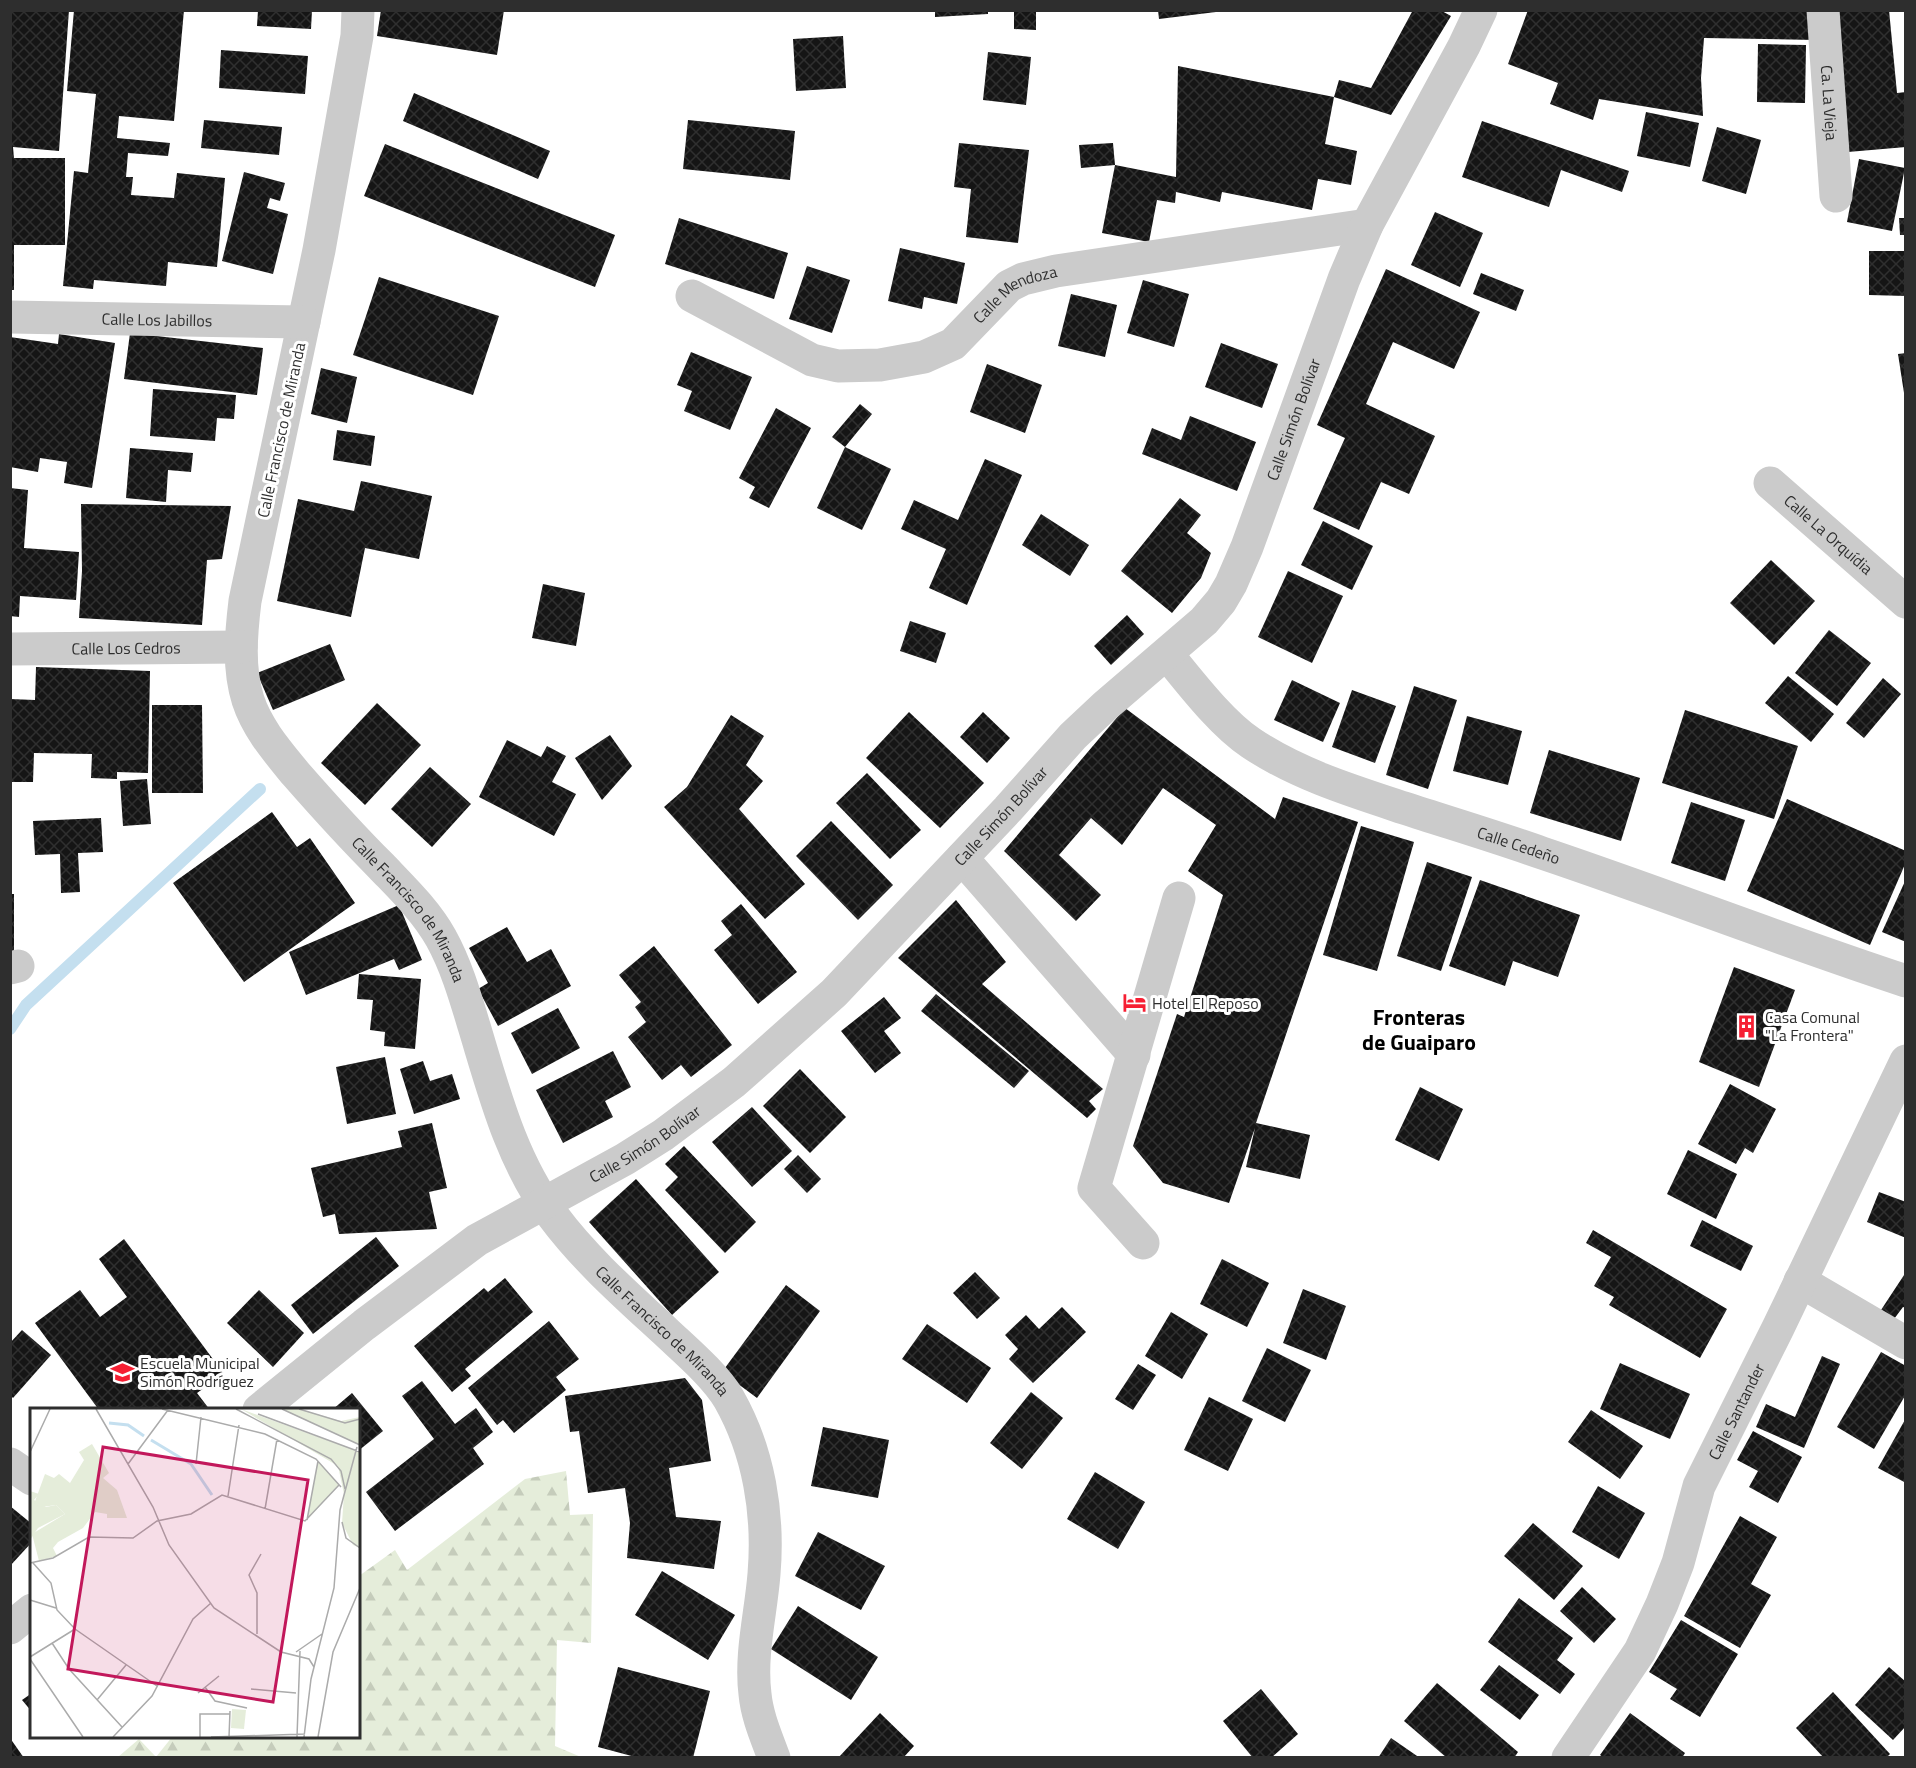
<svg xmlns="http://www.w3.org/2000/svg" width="1916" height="1768" font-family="'Titillium Web',sans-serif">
	<defs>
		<pattern id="forest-firs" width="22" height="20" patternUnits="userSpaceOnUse" patternTransform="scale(1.5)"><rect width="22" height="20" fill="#e5edda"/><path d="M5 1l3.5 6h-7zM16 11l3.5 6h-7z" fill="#c5ccbb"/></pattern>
		<pattern id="building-cross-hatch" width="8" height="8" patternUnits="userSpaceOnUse" patternTransform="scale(1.5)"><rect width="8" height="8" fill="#151515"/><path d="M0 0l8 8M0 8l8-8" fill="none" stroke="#2f2f2f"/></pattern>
	</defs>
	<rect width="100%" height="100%" fill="#fff"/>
	<polygon fill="url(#forest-firs)" points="566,1471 570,1515 593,1514 591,1643 557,1640 555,1746 581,1757 118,1757 139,1739 156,1757 172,1737 358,1736 359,1576 395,1550 407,1570 525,1479"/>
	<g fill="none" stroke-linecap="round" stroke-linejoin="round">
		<polyline stroke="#c4dfef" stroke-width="12" points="10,1029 26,1005 260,789"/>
	</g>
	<g fill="url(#building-cross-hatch)">
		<polygon points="10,10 69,10 59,151 13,147 14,158 65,158 65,245 14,245 14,290 10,290"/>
		<polygon points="74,10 184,10 174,121 119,116 117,138 170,143 168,156 128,153 126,177 133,177 131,195 174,198 177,173 225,178 217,267 168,262 166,286 94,280 93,289 63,286 74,171 88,173 96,94 67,91"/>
		<polygon points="258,10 312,10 311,29 257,26"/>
		<polygon points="381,10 504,10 497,55 377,36"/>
		<polygon points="935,10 988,10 988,14 935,17"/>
		<polygon points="1014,10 1036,10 1036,30 1014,29"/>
		<polygon points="1158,10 1216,10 1216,12 1159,19"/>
		<polygon points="1413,10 1440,10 1451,16 1391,115 1334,97 1339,80 1371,88"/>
		<polygon points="1528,10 1816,10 1815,40 1704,38 1701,78 1703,116 1599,99 1593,120 1550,104 1558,83 1508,64"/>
		<polygon points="1835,10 1889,10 1897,93 1906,92 1906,147 1848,152"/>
		<polygon points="843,36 846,88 796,91 793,39"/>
		<polygon points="1758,44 1806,45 1805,103 1757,102"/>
		<polygon points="221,50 308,56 305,94 219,88"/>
		<polygon points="988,52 1031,57 1026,105 983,100"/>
		<polygon points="1178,66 1334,97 1325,144 1357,151 1351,185 1318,179 1312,210 1222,192 1220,202 1176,192 1175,203 1157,200 1149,242 1102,233 1115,165 1176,177"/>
		<polygon points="414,93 550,151 538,179 403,121"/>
		<polygon points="1646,112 1699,123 1690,167 1637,156"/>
		<polygon points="204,120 282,127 279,155 201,148"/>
		<polygon points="688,120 795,131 790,180 683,169"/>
		<polygon points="1482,121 1629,171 1622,192 1561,170 1549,207 1462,177"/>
		<polygon points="1717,127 1761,140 1746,194 1702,181"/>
		<polygon points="959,143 1029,150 1018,243 966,237 971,189 954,187"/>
		<polygon points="1113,143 1115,165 1081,168 1079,145"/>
		<polygon points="385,144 615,235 595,287 364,196"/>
		<polygon points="1859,159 1905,168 1892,231 1847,222"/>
		<polygon points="244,172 285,183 280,201 270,198 267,208 288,214 273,274 222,261"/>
		<polygon points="1435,212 1483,233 1460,287 1411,265"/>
		<polygon points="679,218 788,253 774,299 665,264"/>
		<polygon points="1899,218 1906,218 1906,235 1900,235"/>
		<polygon points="900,248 965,263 957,304 924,297 922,309 888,301"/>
		<polygon points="1869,251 1906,251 1906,296 1869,295"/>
		<polygon points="807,266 850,280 832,333 789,319"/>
		<polygon points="1386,269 1480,312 1454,369 1393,342 1366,404 1435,436 1409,494 1381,482 1359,530 1313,509 1345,438 1317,425"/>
		<polygon points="1481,273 1524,290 1516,311 1473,294"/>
		<polygon points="379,277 499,316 473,395 353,355"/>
		<polygon points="1143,280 1189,294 1174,347 1127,333"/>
		<polygon points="1071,294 1117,305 1105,357 1058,346"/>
		<polygon points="130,333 263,348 257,395 124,379"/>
		<polygon points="59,334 115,343 92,488 64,483 67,462 40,458 38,472 10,467 10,337 58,344"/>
		<polygon points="1221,343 1278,364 1262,408 1205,387"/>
		<polygon points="691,352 752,377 730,430 684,411 692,391 677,385"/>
		<polygon points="1906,353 1906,393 1904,393 1898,354"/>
		<polygon points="987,364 1042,385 1025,433 970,412"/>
		<polygon points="321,368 357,377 347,423 311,414"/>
		<polygon points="153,389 236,395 234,419 217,418 215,441 150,436"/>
		<polygon points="860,404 872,414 845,447 832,437"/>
		<polygon points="776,408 811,428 769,508 749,498 755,487 739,478"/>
		<polygon points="1190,416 1256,442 1237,491 1142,454 1152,428 1181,440"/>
		<polygon points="337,430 375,436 371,466 333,460"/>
		<polygon points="845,447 891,469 862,530 817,508"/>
		<polygon points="130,448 193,453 191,472 168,470 166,502 126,498"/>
		<polygon points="985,459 1022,475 967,605 929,588 946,549 901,529 914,500 958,520"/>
		<polygon points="361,481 432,496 419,559 365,548 351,617 277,601 298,499 354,511"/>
		<polygon points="10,488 28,490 24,548 79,552 76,600 20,596 19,617 10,616"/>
		<polygon points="1180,498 1201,515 1187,533 1211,553 1201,578 1172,613 1121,571"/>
		<polygon points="81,504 231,506 222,559 207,560 202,625 79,618 82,571"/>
		<polygon points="1041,514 1089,545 1070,576 1022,545"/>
		<polygon points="1323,521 1373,546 1352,590 1301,565"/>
		<polygon points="1771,560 1815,601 1774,645 1730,603"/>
		<polygon points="1288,571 1343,596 1312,663 1258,637"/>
		<polygon points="543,584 585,593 576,646 532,638"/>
		<polygon points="1127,615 1144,634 1111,665 1094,646"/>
		<polygon points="910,621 946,633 936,663 900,651"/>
		<polygon points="1829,630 1871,663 1837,706 1795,673"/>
		<polygon points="330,644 345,680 273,710 257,673"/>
		<polygon points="36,667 150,671 148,773 117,772 117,779 91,778 92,754 34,753 33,782 10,782 10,699 35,700"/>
		<polygon points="1788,676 1834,714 1811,742 1765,703"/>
		<polygon points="1883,678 1901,694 1864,738 1846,723"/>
		<polygon points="1292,680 1340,703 1323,742 1274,720"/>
		<polygon points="1414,686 1457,700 1428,789 1386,775"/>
		<polygon points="1352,690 1396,706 1375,763 1332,747"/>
		<polygon points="377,703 421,745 365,805 321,763"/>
		<polygon points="152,705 202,705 203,793 152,793"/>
		<polygon points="1125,708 1275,819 1283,797 1358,822 1256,1123 1310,1135 1300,1179 1246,1167 1255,1128 1229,1203 1163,1183 1133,1146 1177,1014 1184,1017 1223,895 1188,871 1216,825 1163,788 1122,845 1091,818 1059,855 1101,895 1076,921 1004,851"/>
		<polygon points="1685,710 1798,746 1774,819 1662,783"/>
		<polygon points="909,712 984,783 940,828 866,758"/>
		<polygon points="983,712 1010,738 987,763 960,737"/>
		<polygon points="731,715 764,736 746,765 763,781 739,809 805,884 765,919 664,807 687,787"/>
		<polygon points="1467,716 1522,731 1508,785 1453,771"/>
		<polygon points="610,735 632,766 602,800 575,758"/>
		<polygon points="507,740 541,757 547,746 566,756 552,782 576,794 554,836 479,797"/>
		<polygon points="1549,750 1640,778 1621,841 1530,813"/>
		<polygon points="430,767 471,804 432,847 391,809"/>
		<polygon points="867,773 921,830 890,859 836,803"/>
		<polygon points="147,779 151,824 123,826 120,781"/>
		<polygon points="1787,799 1906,851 1906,862 1870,945 1747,891"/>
		<polygon points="1691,802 1745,820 1725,881 1671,863"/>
		<polygon points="272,812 297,847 310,838 355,903 244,982 173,883"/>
		<polygon points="101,818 103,852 78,853 80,892 61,893 60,854 35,855 33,821"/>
		<polygon points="831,821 893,885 858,920 796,856"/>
		<polygon points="1361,826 1414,842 1377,971 1323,955"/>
		<polygon points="1427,862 1472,877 1441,971 1397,956"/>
		<polygon points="1906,879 1906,942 1882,932"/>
		<polygon points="1480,880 1580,915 1558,977 1513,961 1505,986 1449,966"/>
		<rect x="10" y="894" width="4" height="58"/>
		<polygon points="956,900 1006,962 982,984 1103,1089 1089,1101 1096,1109 1087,1118 898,958"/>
		<polygon points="741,904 797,972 758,1004 714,950 732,935 721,921"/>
		<polygon points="399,905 422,960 399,970 394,959 306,995 289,952"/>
		<polygon points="507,927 527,962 551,949 571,986 498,1026 478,989 488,983 469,948"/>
		<polygon points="654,946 732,1045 691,1077 681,1065 662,1080 628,1037 646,1022 635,1007 641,1002 619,975"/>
		<polygon points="1734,967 1795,990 1759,1087 1699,1062"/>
		<polygon points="359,974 421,979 415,1049 384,1046 385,1032 370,1030 373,1000 357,999"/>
		<polygon points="936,994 1029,1071 1014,1088 921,1011"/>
		<polygon points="884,997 901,1018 884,1031 901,1053 875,1073 841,1031"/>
		<polygon points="558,1008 580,1048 532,1074 511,1033"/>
		<polygon points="613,1051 631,1087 605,1101 613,1117 563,1143 536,1090"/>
		<polygon points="385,1057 396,1114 347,1124 336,1067"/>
		<polygon points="423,1061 430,1081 452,1074 460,1099 414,1114 400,1069"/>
		<polygon points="800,1069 846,1117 810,1153 763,1106"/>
		<polygon points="1730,1084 1776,1109 1753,1153 1745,1148 1736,1164 1698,1144"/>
		<polygon points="1420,1087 1463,1109 1439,1161 1395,1140"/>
		<polygon points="752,1107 792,1151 752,1187 712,1142"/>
		<polygon points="432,1123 447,1188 429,1192 437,1229 339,1234 335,1214 323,1217 311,1168 402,1147 398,1131"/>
		<polygon points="684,1146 756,1222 725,1253 665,1190 678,1177 665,1164"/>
		<polygon points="1688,1150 1737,1174 1716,1219 1667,1194"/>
		<polygon points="798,1155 821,1179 807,1193 784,1169"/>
		<polygon points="636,1179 719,1272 672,1315 589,1222"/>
		<polygon points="1879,1192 1906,1202 1906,1238 1867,1222"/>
		<polygon points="1702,1220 1753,1246 1741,1271 1690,1246"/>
		<polygon points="1593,1230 1727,1309 1700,1358 1609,1305 1614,1297 1594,1286 1611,1257 1586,1243"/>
		<polygon points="376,1237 399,1266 313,1334 291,1305"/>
		<polygon points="124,1239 224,1374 197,1393 210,1410 99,1410 35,1323 80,1290 100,1317 127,1297 99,1259"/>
		<polygon points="1222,1259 1269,1283 1247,1327 1200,1304"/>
		<polygon points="975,1272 1000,1298 977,1319 953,1293"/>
		<polygon points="1906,1272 1906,1308 1903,1307 1894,1319 1881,1310"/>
		<polygon points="505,1278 533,1312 465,1369 471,1376 452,1392 414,1346 484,1288 488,1292"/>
		<polygon points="786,1285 820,1311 757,1398 722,1372"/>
		<polygon points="1303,1289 1346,1306 1326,1360 1283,1343"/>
		<polygon points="259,1290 304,1333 273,1367 227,1323"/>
		<polygon points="1062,1307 1086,1332 1033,1383 1009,1359 1018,1349 1005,1335 1026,1315 1039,1329"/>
		<polygon points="1171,1312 1208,1334 1182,1379 1145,1356"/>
		<polygon points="549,1321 579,1359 556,1377 566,1390 514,1433 503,1420 497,1425 468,1388"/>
		<polygon points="927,1324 991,1368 967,1403 902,1359"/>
		<polygon points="22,1330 51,1355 13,1398 10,1395 10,1343"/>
		<polygon points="1267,1348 1311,1370 1285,1422 1242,1401"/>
		<polygon points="1881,1352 1906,1366 1906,1394 1874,1449 1837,1427"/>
		<polygon points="1822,1356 1840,1364 1804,1448 1756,1427 1766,1404 1795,1417"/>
		<polygon points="1620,1363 1690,1394 1670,1439 1600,1409"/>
		<polygon points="1138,1364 1156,1375 1133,1410 1115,1399"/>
		<polygon points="685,1378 702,1400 711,1461 669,1468 676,1517 721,1521 714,1569 627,1558 630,1523 625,1488 588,1493 579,1431 570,1432 565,1396"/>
		<polygon points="422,1381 455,1424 476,1408 493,1432 473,1448 484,1464 395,1531 366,1492 434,1439 402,1396"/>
		<polygon points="1031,1392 1063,1418 1022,1469 990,1443"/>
		<polygon points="352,1393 383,1431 358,1451 358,1410 332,1410"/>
		<polygon points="1209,1397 1253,1419 1228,1471 1184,1450"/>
		<polygon points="1591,1410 1643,1446 1620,1479 1568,1442"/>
		<polygon points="1906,1418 1906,1483 1878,1468"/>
		<polygon points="823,1427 889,1440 878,1498 811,1486"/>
		<polygon points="1753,1431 1802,1457 1778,1503 1749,1487 1758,1471 1737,1460"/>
		<polygon points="1095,1472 1145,1502 1118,1549 1067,1519"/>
		<polygon points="1598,1486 1645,1513 1619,1559 1572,1532"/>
		<polygon points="10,1506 32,1524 32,1542 10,1566"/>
		<polygon points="1740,1516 1777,1537 1751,1584 1771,1595 1740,1648 1684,1616"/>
		<polygon points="1533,1523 1583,1566 1554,1600 1504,1556"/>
		<polygon points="818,1532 885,1566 861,1610 795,1576"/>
		<polygon points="662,1571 735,1615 708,1660 635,1615"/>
		<polygon points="1582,1587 1616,1619 1594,1643 1560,1611"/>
		<polygon points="1519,1598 1573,1638 1557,1660 1575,1674 1560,1694 1488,1642"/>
		<polygon points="798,1606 878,1657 851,1700 771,1649"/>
		<polygon points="1681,1620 1738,1654 1700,1717 1670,1699 1677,1689 1649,1672"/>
		<polygon points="1499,1665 1539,1695 1520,1720 1480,1690"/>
		<polygon points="618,1667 710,1691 693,1758 639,1758 598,1747"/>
		<polygon points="1889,1667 1906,1682 1906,1726 1893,1740 1855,1705"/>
		<polygon points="1437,1683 1518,1752 1514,1758 1447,1758 1404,1721"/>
		<polygon points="1261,1689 1298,1734 1271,1758 1253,1758 1223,1721"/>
		<polygon points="1833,1692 1890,1754 1886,1758 1824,1758 1796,1728"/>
		<polygon points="32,1693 32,1712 22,1700"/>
		<polygon points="880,1713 914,1746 903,1758 838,1758"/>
		<polygon points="1630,1713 1685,1753 1682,1758 1604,1758 1600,1755"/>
		<polygon points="10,1738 24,1758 10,1758"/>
		<polygon points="1391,1738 1420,1758 1378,1758"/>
	</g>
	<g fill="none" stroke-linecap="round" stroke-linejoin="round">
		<g stroke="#cbcbcb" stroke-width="33">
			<path id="s1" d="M358,10l-1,26 -38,214 -74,351c-4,33 -7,67 3,99 9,28 29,51 47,73 28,32 56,63 86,93 22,23 45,45 60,72 15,27 24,58 33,88 20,66 37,134 79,190 32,43 73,79 112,115 20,19 50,44 64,68 30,53 40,115 35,175 -3,39 -14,80 -9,120 2,22 11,42 19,64"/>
			<path id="s2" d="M1823,10l13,186"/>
			<path id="s3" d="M692,296l120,64 26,6 42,-1 44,-8 29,-13 56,-58 14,-7 33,-8 311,-46"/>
			<path id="s4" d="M10,317l294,5"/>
			<path id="s5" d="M1770,483l136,119"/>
			<path id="s6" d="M10,649l231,-2"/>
			<path id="s7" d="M1167,654c23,28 54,69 84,89 46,31 101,48 153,65 46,15 93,29 138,45 122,41 242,88 364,128"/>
			<polyline points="962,858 1134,1055"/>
			<polyline points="10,968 18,966"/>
			<polyline points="1143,1243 1094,1188 1179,898"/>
			<polyline points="1800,1281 1906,1343"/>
			<path id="s8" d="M259,1410l105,-85 113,-85 148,-81 38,-24 71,-53 100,-89 174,-184 65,-73 32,-30 99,-85 17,-20 10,-17 16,-37 97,-268 23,-54 97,-179 17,-36"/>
			<polyline points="10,1464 32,1479"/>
			<polyline points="10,1628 32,1610"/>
			<path id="s9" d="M1568,1758l72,-107 22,-47 16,-41 21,-77 79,-158 128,-267"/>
		</g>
	</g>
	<defs>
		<symbol id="hotel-bare" viewBox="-9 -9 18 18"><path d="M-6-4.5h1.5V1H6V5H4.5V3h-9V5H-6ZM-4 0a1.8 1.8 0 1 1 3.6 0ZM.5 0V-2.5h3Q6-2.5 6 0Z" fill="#f61f33" stroke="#fff" stroke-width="2.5" paint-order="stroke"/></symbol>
		<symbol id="building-bare" viewBox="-9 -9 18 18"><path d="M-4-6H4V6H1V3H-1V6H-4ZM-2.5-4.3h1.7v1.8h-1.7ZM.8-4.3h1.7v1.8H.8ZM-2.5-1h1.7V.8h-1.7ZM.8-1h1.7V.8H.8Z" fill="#f61f33" stroke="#fff" stroke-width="2.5" paint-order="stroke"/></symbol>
		<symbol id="school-bare" viewBox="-9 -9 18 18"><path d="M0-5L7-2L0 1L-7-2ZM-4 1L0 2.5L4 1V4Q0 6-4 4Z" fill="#f61f33" stroke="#fff" stroke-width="2.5" paint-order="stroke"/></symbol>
	</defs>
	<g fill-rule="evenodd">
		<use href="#hotel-bare" x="1118" y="986" width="33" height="33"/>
		<use href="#building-bare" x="1730" y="1010" width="33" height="33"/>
		<use href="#school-bare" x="106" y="1356" width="33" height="33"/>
	</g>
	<g text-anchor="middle" stroke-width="6" stroke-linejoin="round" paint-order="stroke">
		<g font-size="16" fill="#2e2e2e" stroke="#fff">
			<text dy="6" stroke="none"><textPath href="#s2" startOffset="93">Ca. La Vieja</textPath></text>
			<text dy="6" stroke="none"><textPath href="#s3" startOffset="363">Calle Mendoza</textPath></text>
			<text dy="6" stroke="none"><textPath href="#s4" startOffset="147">Calle Los Jabillos</textPath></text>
			<text dy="6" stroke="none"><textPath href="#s8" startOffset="1460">Calle Simón Bolívar</textPath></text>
			<text transform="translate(281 430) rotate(-78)" y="6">Calle Francisco de Miranda</text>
			<text dy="6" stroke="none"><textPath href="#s5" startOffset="78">Calle La Orquídia</textPath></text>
			<text dy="6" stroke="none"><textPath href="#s6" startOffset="116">Calle Los Cedros</textPath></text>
			<text dy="6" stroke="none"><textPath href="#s8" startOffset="956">Calle Simón Bolívar</textPath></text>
			<text dy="6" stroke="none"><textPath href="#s7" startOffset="410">Calle Cedeño</textPath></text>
			<text dy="6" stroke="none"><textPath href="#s1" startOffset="968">Calle Francisco de Miranda</textPath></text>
			<text dy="6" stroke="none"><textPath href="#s8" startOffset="470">Calle Simón Bolívar</textPath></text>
			<text dy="6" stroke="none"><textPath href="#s1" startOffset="1470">Calle Francisco de Miranda</textPath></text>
			<text dy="6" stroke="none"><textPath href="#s9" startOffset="388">Calle Santander</textPath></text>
		</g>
		<g font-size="16" fill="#2e2e2e" stroke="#fff" text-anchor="start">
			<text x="1152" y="1009">Hotel El Reposo</text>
			<text x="1765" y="1023">Casa Comunal<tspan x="1765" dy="18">"La Frontera"</tspan></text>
			<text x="140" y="1369">Escuela Municipal<tspan x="140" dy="18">Simón Rodríguez</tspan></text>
		</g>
		<g font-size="22" font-weight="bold" fill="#000" stroke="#fff">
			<text x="1419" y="1025">Fronteras<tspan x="1419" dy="25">de Guaiparo</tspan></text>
		</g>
	</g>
	<g transform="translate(30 1408)">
		<rect width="330" height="330" fill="#fff"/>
		<path d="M211,1l119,43v96l-7,-3 -11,-22 2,-29 -6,-28zM252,1h17l42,12 19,-4v28zM0,83l9,3 -5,6 12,7 10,-2 9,9 -27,14 -8,12z" fill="#e5edda"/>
		<path d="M62,36l17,29 -6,5 14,12 10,28h-20v-4l-12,-2 -12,16 -25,14 -5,6 4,8 -18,5 -7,-27 33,-20 -9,-9 -14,2 -8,-3 11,-30 9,4 5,-4 11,9 14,-23 -5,-8z" fill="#e5edda"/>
		<path d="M288,53l21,24 -32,35z" fill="#e5edda"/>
		<path d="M202,301l14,1 -2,19 -13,-1z" fill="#e5edda"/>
		<path fill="none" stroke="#c4dfef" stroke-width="3" d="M79,15l19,2 16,11M121,32l40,24 21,31"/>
		<path fill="none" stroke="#ababab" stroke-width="1.5" d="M66,1l57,98 16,38 45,63 67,44 28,7 5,8M132,1l103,25 51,25 25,28M206,1l95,50 10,12 4,18M252,1l78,36M269,1l46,14 15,-4M228,6l102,38M0,44l20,-43M98,56l40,-54M166,56l5,-47M198,88l11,-71M235,101l12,-70M277,112l11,-59M312,114l4,16 14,10M0,155l23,-5 36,-21 44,1 24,-17 34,-7 31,-19 83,26 34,-36M3,155l18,20 6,27 18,19 82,57M0,192l26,8M227,226v-41l-8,-18 12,-21M22,235l17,26 53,58M266,244l26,-18M0,249l45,-28M0,251l53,78M175,279l10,14 32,7M221,281l45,4M168,285l21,-17M67,292l29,-35M83,329l39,-41 41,-77 18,-16M170,329v-23h30M181,329l94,-3M199,329l1,-26M267,329l3,-86M274,329l7,-58 23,-91 6,-78 17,-63M288,329l15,-85 27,-64"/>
		<path fill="#c2185b" fill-opacity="0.15" stroke="#c2185b" stroke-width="3" d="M73,39l205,33 -35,222 -205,-33z"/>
		<rect width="330" height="330" fill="none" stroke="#2e2e2e" stroke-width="3"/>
	</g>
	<rect width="1916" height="1768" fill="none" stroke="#2e2e2e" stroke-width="24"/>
</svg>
